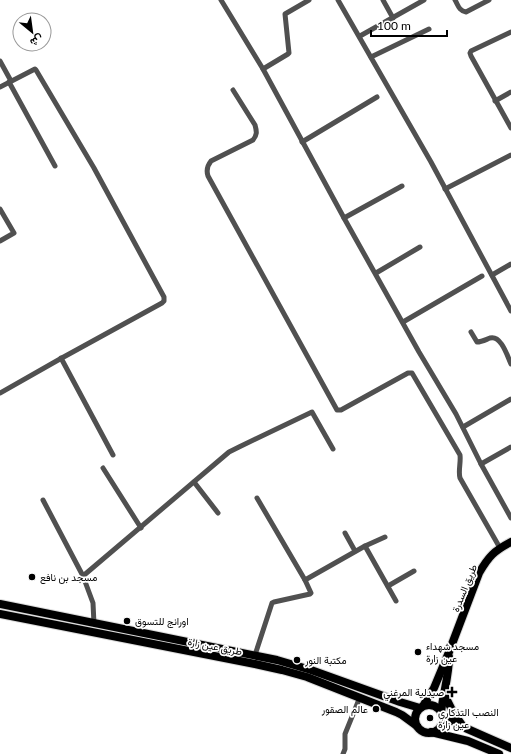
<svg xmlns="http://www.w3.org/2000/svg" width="511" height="754" font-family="Lato,Vazirmatn,sans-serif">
	<rect width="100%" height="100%" fill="#fff"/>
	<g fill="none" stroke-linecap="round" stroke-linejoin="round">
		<defs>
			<g id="primary">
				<polyline points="0,604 277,660 311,670 400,702 420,708"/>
				<polyline points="0,614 255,664 282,670 307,677 396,712 402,715 417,726"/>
				<polyline points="444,694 453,712 462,725"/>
				<circle cx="429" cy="719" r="14"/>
				<path d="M423,706l11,-18 15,-36 30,-79c10,-17 15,-22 32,-31"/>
				<path d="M441,713c2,-19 8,-37 8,-56"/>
				<polyline points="442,715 463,727 511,748"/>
				<polyline points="431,732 468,741 499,754"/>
			</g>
		</defs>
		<use href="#primary" stroke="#dbdbdb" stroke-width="10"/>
		<g stroke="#505050" stroke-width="5">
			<polyline points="221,0 263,69 344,218 419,352 456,414 481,464 511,518"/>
			<polyline points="338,0 431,162 511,311"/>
			<polyline points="383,0 393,18"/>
			<path d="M455,0c3,5 4,11 11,12l23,-12"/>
			<polyline points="511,32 471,51 470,53 471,56 511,128"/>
			<polyline points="360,36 424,0"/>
			<polyline points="371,57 429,29"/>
			<polyline points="0,61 11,81"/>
			<polyline points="263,69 288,54 289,53 285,14 309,0"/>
			<polyline points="9,82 55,166"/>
			<polyline points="0,87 33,70 35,69 36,70 94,168 164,297 164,301 162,303 60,359 0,393"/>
			<path d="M233,90l22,35c2,7 2,10 -2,15l-42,21c-4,5 -5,9 -3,15l129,234h4l67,-37h4l48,82c1,8 -2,16 0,23l40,70"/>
			<polyline points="495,101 511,92"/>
			<polyline points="302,142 377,97"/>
			<polyline points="445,189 511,155"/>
			<polyline points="0,209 14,233 0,241"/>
			<polyline points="344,218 402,186"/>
			<polyline points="376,273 420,247"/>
			<polyline points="492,275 511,264"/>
			<polyline points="403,322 482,276"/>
			<path d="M471,332l6,10c5,0 8,-2 13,-4 11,-3 17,17 21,26"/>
			<polyline points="61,358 113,455"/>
			<polyline points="463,427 511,399"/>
			<polyline points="481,464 511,447"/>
			<polyline points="103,468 141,528"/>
			<polyline points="194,482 218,513"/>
			<polyline points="43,500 83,576 93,603 94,624"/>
			<polyline points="345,533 355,551"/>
			<polyline points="365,546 396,601"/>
			<polyline points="83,576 229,452 239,447 312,412 333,449"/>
			<polyline points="305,580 365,546 385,537"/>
			<polyline points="388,586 414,571"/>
			<polyline points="255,655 272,603 274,602 310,594 311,593 305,580 257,498"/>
			<polyline points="343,754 345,749 345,734 360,697"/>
		</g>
		<use href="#primary" stroke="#000" stroke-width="8"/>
	</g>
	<g fill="#000" stroke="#fff" stroke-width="1.5">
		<circle cx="32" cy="577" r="4"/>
		<circle cx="127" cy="621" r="4"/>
		<circle cx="418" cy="652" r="4"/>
		<circle cx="297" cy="660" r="4"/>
		<path d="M450 686h4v4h4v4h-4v4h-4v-4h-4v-4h4z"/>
		<circle cx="376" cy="709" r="4"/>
		<circle cx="430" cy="718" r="4"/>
	</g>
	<g text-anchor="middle" stroke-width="3.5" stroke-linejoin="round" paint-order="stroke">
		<g font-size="10" fill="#000" stroke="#fff" text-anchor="start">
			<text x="40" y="581">مسجد بن نافع</text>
			<text x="135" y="625">اورانج للتسوق</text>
			<text x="426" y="650">مسجد شهداء<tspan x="426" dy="12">عين زارة</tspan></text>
			<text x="305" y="664">مكتبة النور</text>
			<text x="444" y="696" text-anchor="end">صيدلية المرغني</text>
			<text x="368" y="713" text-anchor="end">عالم الصقور</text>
			<text x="438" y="716">النصب التذكاري<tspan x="438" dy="12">عين زارة</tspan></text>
		</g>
		<g font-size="10" fill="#000" stroke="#fff">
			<text transform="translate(464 588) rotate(-68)" y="4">طريق السدرة</text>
			<text transform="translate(215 646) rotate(11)" y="4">طريق عين زارة</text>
		</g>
	</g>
	<g transform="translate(32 32) rotate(151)"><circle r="19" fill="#ffffff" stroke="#999999"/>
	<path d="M0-3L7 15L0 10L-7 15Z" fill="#000000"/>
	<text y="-6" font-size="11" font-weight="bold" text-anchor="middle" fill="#000000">ش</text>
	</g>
	<path d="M371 30v6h76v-6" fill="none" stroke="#000000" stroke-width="2"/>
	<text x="377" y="30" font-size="12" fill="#000000" stroke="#ffffff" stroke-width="3" paint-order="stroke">100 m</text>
</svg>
